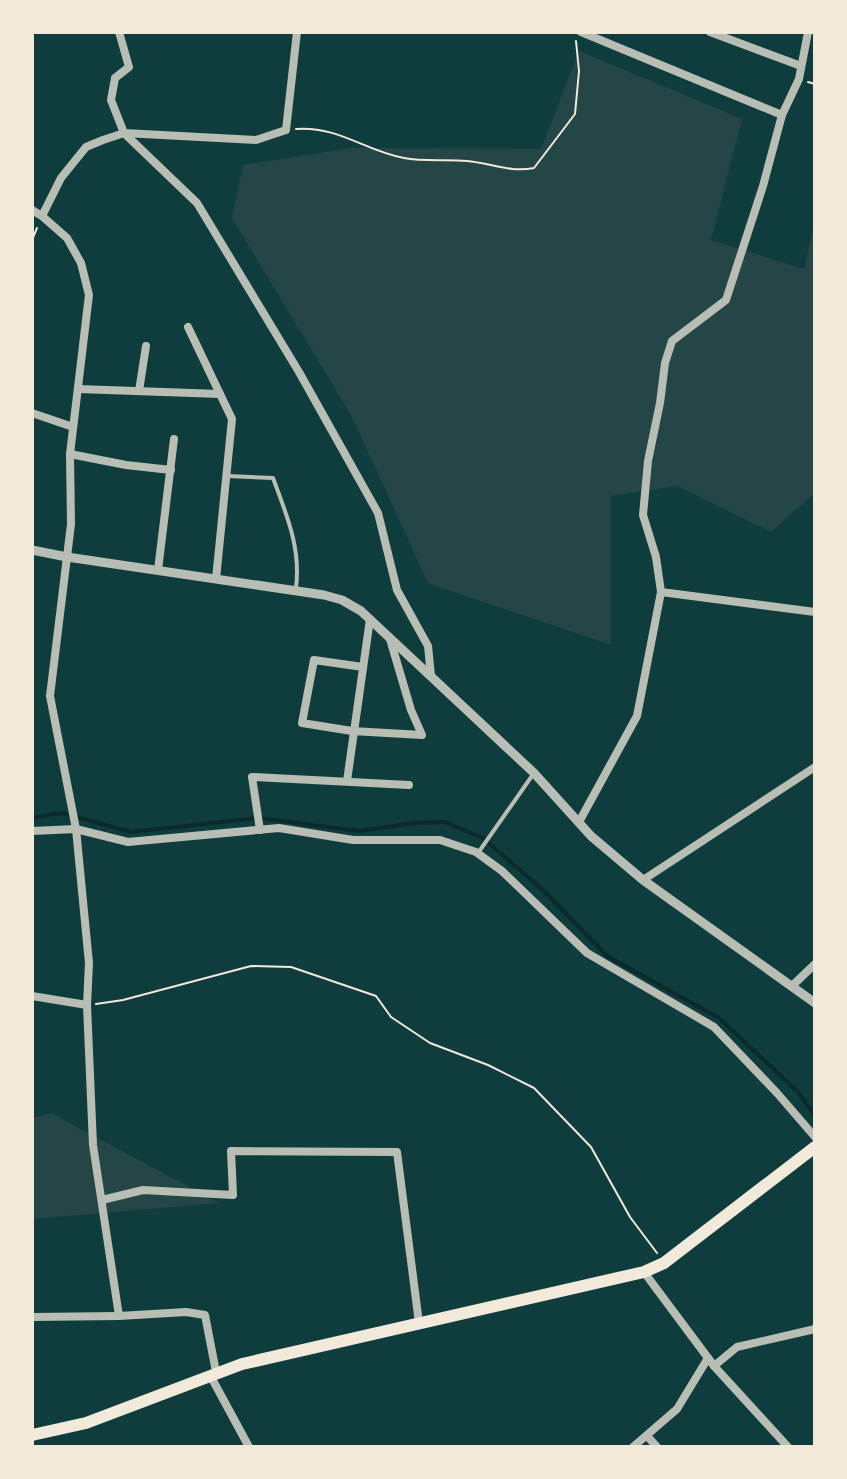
<svg xmlns="http://www.w3.org/2000/svg" width="847" height="1479" font-family="Barlow,sans-serif">
	<rect width="100%" height="100%" fill="#0f3d3e"/>
	<g fill="#244646">
		<polygon points="579,51 742,119 711,240 804,269 815,219 815,493 771,532 677,486 611,496 611,645 428,583 352,417 232,218 243,165 352,148 541,149"/>
		<polygon points="51,1113 219,1203 32,1219 32,1118"/>
	</g>
	<g fill="none" stroke-linecap="round" stroke-linejoin="round">
		<polyline stroke="#0a2a2b" stroke-width="4" points="32,818 62,813 131,832 258,818 359,831 414,823 445,822 483,838 544,891 607,956 719,1018 798,1092 815,1116"/>
		<g stroke="#f1e9da" stroke-width="2">
			<polyline points="808,82 815,84"/>
			<path d="M296,129c43,-3 69,22 108,29 20,4 42,1 63,3 23,2 44,12 67,7l41,-54 4,-43 -3,-30"/>
			<polyline points="32,240 37,228"/>
			<polyline points="96,1004 123,1000 251,966 291,967 376,996 391,1017 430,1043 488,1065 534,1088 591,1147 630,1217 657,1253"/>
		</g>
		<g stroke="#b8beb3" stroke-width="4">
			<path d="M228,476l45,2c14,38 28,70 23,110"/>
			<polyline points="478,853 534,773"/>
		</g>
		<g stroke="#b8beb3" stroke-width="8">
			<polyline points="119,32 129,67 115,78 111,100 124,133 197,203 299,372 378,513 397,590 428,646 431,676"/>
			<polyline points="581,32 782,115"/>
			<polyline points="710,32 801,66"/>
			<polyline points="32,210 42,216 67,238 81,263 89,295 70,454 71,524 50,696 76,829 89,963 87,1005 93,1145 119,1316 186,1312 205,1315 216,1372"/>
			<polyline points="42,216 61,178 86,147 103,140 124,133 256,140 286,130 297,32"/>
			<polyline points="188,327 220,394"/>
			<polyline points="78,389 220,394 232,419 216,579"/>
			<polyline points="139,391 146,346"/>
			<polyline points="32,413 73,427"/>
			<polyline points="70,454 126,465 171,470"/>
			<polyline points="158,570 174,439"/>
			<polyline points="661,592 815,612"/>
			<polyline points="363,667 314,660 302,723 352,731 422,735 411,710 390,639"/>
			<polyline points="347,781 370,619"/>
			<polyline points="579,822 637,716 661,592 656,557 643,515 648,461 660,403 665,363 672,341 726,300 763,186 782,115 799,79 808,32"/>
			<polyline points="260,830 252,777 409,785"/>
			<polyline points="32,831 76,829 128,842 279,828 353,840 440,840 476,852 502,871 587,953 714,1027 777,1093 815,1137"/>
			<polyline points="643,880 815,767"/>
			<polyline points="792,986 815,964"/>
			<polyline points="32,996 87,1005"/>
			<polyline points="102,1200 143,1190 233,1195 231,1151 397,1152 419,1323"/>
			<polyline points="644,1272 714,1366 788,1447"/>
			<polyline points="32,1317 119,1316"/>
			<polyline points="714,1366 737,1347 815,1329"/>
			<polyline points="210,1375 249,1447"/>
			<polyline points="648,1437 657,1447"/>
			<polyline points="633,1447 677,1409 708,1358"/>
		</g>
		<polyline stroke="#b8beb3" stroke-width="9" points="32,550 67,557 324,595 342,600 361,611 534,773 591,836 643,880 815,1003"/>
		<polyline stroke="#f1e9da" stroke-width="12" points="32,1435 86,1423 242,1364 644,1272 664,1263 815,1147"/>
	</g>
	<rect width="847" height="1479" fill="none" stroke="#f1e9da" stroke-width="68"/>
</svg>
